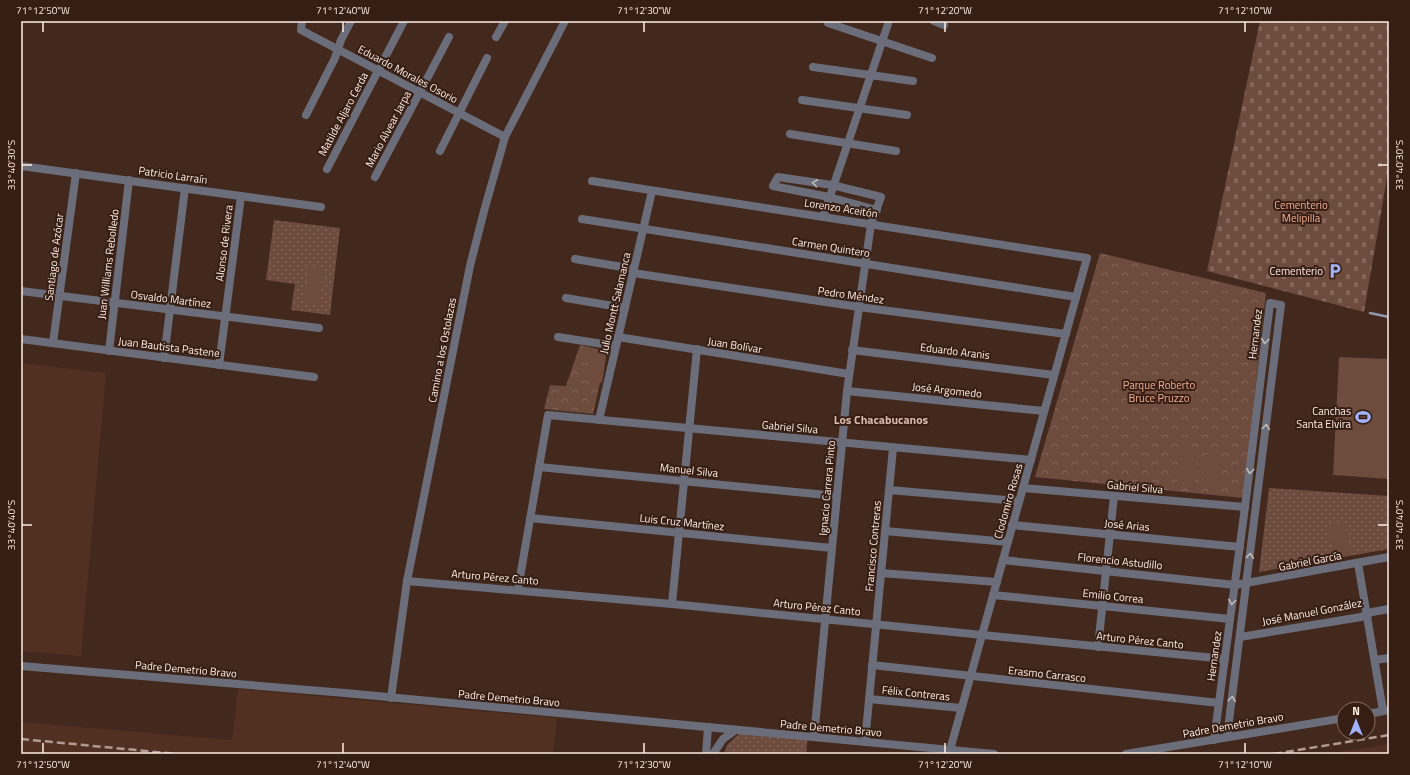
<svg xmlns="http://www.w3.org/2000/svg" width="1410" height="775" font-family="'Titillium Web',sans-serif">
	<defs>
		<pattern id="grass-dots" width="8" height="8" patternUnits="userSpaceOnUse"><rect width="8" height="8" fill="#6d4b3d"/><path d="M2 2h.1M6 6h.1" fill="none" stroke="#836559" stroke-width="1.8" stroke-linecap="round"/></pattern>
		<pattern id="cemetery-stones" width="16" height="16" patternUnits="userSpaceOnUse"><rect width="16" height="16" fill="#6d4b3d"/><path d="M2 7V4a2 2 0 0 1 4 0v3zM10 15v-3a2 2 0 0 1 4 0v3z" fill="#836559"/></pattern>
		<pattern id="park-crowns" width="20" height="18" patternUnits="userSpaceOnUse"><rect width="20" height="18" fill="#6d4b3d"/><path d="M2 6a3 3 0 1 1 6 0M12 15a3 3 0 1 1 6 0" fill="none" stroke="#836559"/></pattern>
	</defs>
	<rect width="100%" height="100%" fill="#42281d"/>
	<g fill="#513022">
		<polygon points="21,363 106,373 81,656 21,651"/>
		<polygon points="238,689 557,718 553,754 21,754 21,722 232,740"/>
		<polygon points="1389,744 1389,754 1329,754"/>
	</g>
	<g fill="url(#grass-dots)">
		<polygon points="274,220 340,228 330,315 291,310 295,284 266,280"/>
		<polygon points="1269,488 1389,496 1389,549 1259,572"/>
		<polygon points="742,731 808,734 806,754 724,754 727,745"/>
	</g>
	<polygon fill="url(#cemetery-stones)" points="1260,21 1389,21 1389,166 1364,312 1207,271"/>
	<g fill="url(#park-crowns)">
		<polygon points="1100,253 1266,293 1243,498 1035,477"/>
		<polygon points="580,345 607,351 593,414 544,409 550,385 566,386"/>
	</g>
	<g fill="#6d4b3d">
		<polygon points="309,267 324,269 320,304 305,302"/>
		<polygon points="591,349 607,351 602,383 586,380"/>
		<polygon points="1339,357 1389,359 1389,479 1333,475"/>
		<polygon points="1180,451 1198,453 1194,487 1177,485"/>
		<polygon points="1205,454 1223,456 1219,490 1201,488"/>
		<polygon points="1345,522 1351,555 1334,558 1328,525"/>
	</g>
	<g fill="none" stroke-linecap="round" stroke-linejoin="round">
		<polyline stroke="#9395ac" stroke-width="2.5" points="1370,313 1389,317"/>
		<g stroke="#6b6e7a" stroke-width="8">
			<polyline points="302,21 301,30 505,137"/>
			<polyline points="934,21 944,25"/>
			<polyline points="828,23 932,58"/>
			<polyline points="496,37 505,21"/>
			<polyline points="813,67 913,81"/>
			<polyline points="802,100 907,115"/>
			<polyline points="306,115 335,58 341,40 351,21"/>
			<polyline points="790,134 896,151"/>
			<polyline points="440,151 487,58"/>
			<polyline points="21,166 321,207"/>
			<polyline points="327,169 404,21"/>
			<polyline points="375,177 449,37"/>
			<polyline points="592,181 1087,258 950,750"/>
			<polyline points="823,217 889,21"/>
			<polyline points="582,219 1076,297"/>
			<polyline points="575,259 634,269"/>
			<polyline points="633,273 859,307 1066,334"/>
			<polyline points="21,291 319,328"/>
			<polyline points="566,298 625,308"/>
			<polyline points="558,337 616,346"/>
			<polyline points="618,337 849,374"/>
			<polyline points="21,339 314,377"/>
			<polyline points="53,343 76,173"/>
			<polyline points="852,350 1054,375"/>
			<polyline points="109,351 129,180"/>
			<polyline points="164,358 185,188"/>
			<polyline points="219,365 241,196"/>
			<polyline points="847,391 1044,411"/>
			<polyline points="599,420 652,191"/>
			<polyline points="539,467 837,496"/>
			<polyline points="1023,488 1245,507"/>
			<polyline points="889,490 1019,501"/>
			<polyline points="530,518 832,548"/>
			<polyline points="1012,525 1240,547"/>
			<polyline points="885,531 1008,542"/>
			<polyline points="1003,560 1235,585 1389,557"/>
			<polyline points="1358,563 1383,711"/>
			<polyline points="881,573 997,582"/>
			<polyline points="407,581 672,604 1225,659"/>
			<polyline points="518,589 548,415 1031,460"/>
			<polyline points="993,595 1230,619"/>
			<polyline points="672,604 697,349"/>
			<polyline points="1240,637 1361,617 1372,612 1389,609"/>
			<polyline points="1098,647 1114,496"/>
			<polyline points="1375,660 1389,658"/>
			<polyline points="872,665 1219,703"/>
			<polyline points="21,666 345,693 994,754"/>
			<polyline points="391,698 407,581 470,266 484,211 505,137 565,21"/>
			<polyline points="869,699 961,708"/>
			<polyline points="1368,714 1389,710"/>
			<polyline points="814,737 847,391 871,224 881,197 832,185 778,177 773,186 829,197 877,210"/>
			<polyline points="1214,740 1245,507 1270,303 1281,305 1227,737"/>
			<polyline points="865,742 893,448"/>
			<polyline points="706,754 708,727"/>
			<polyline points="713,754 723,739 734,731"/>
			<polyline points="1126,754 1344,718"/>
		</g>
		<g stroke="#b09b92" stroke-width="2.5" stroke-dasharray="8 4" stroke-linecap="butt">
			<polyline points="21,739 177,754"/>
			<polyline points="1274,754 1389,735"/>
		</g>
	</g>
	<defs><path id="oneway-chevron" d="M-2-3.5L2.5 0L-2 3.5" fill="none" stroke-width="1.6" stroke-linecap="round" stroke-linejoin="round"/></defs>
	<g stroke="#c3baba">
		<use href="#oneway-chevron" transform="translate(815 183) rotate(-172)"/>
		<use href="#oneway-chevron" transform="translate(1265 341) rotate(97)"/>
		<use href="#oneway-chevron" transform="translate(1266 427) rotate(-83)"/>
		<use href="#oneway-chevron" transform="translate(1250 471) rotate(97)"/>
		<use href="#oneway-chevron" transform="translate(1250 556) rotate(-83)"/>
		<use href="#oneway-chevron" transform="translate(1232 602) rotate(98)"/>
		<use href="#oneway-chevron" transform="translate(1232 699) rotate(-83)"/>
	</g>
	<path fill="none" stroke="#feede5" stroke-width="1.5" d="M43,22v10M343,22v10M644,22v10M945,22v10M1245,22v10M22,165h10M1378,165h10M22,525h10M1378,525h10M43,743v10M343,743v10M644,743v10M945,743v10M1245,743v10"/>
	<defs>
		<symbol id="parking-bare" viewBox="-9 -9 18 18"><path d="M-3.5-5.5H1a3.5 3.5 0 0 1 0 7H-1V5.5H-3.5ZM-1-3.4V-.6H.8a1.4 1.4 0 0 0 0-2.8Z" fill="#a1b3fd" stroke="#371e14" stroke-width="2.5" paint-order="stroke"/></symbol>
		<symbol id="stadium-bare" viewBox="-9 -9 18 18"><path d="M0-5a6.5 5 0 1 0 0 10a6.5 5 0 1 0 0-10ZM-3.5-1.8h7v3.6h-7Z" fill="#a1b3fd" stroke="#371e14" stroke-width="2.5" paint-order="stroke"/></symbol>
	</defs>
	<g fill-rule="evenodd">
		<use href="#parking-bare" x="1324" y="260" width="22" height="22"/>
		<use href="#stadium-bare" x="1352" y="406" width="22" height="22"/>
	</g>
	<g text-anchor="middle" stroke-width="4" stroke-linejoin="round" paint-order="stroke">
		<g font-size="11" fill="#feede5" stroke="#371e14">
			<text transform="translate(408 74) rotate(28)" y="4">Eduardo Morales Osorio</text>
			<text transform="translate(343 114) rotate(-62)" y="4">Matilde Aljaro Cerda</text>
			<text transform="translate(388 129) rotate(-62)" y="4">Mario Alvear Jarpa</text>
			<text transform="translate(173 175) rotate(8)" y="4">Patricio Larraín</text>
			<text transform="translate(841 208) rotate(9)" y="4">Lorenzo Aceitón</text>
			<text transform="translate(224 243) rotate(-83)" y="4">Alonso de Rivera</text>
			<text transform="translate(831 247) rotate(9)" y="4">Carmen Quintero</text>
			<text transform="translate(54 257) rotate(-83)" y="4">Santiago de Azócar</text>
			<text transform="translate(108 264) rotate(-83)" y="4">Juan Williams Rebolledo</text>
			<text transform="translate(851 295) rotate(8)" y="4">Pedro Méndez</text>
			<text transform="translate(171 299) rotate(7)" y="4">Osvaldo Martínez</text>
			<text transform="translate(615 303) rotate(-77)" y="4">Julio Montt Salamanca</text>
			<text transform="translate(1255 334) rotate(-83)" y="4">Hernandez</text>
			<text transform="translate(735 345) rotate(9)" y="4">Juan Bolívar</text>
			<text transform="translate(169 347) rotate(7)" y="4">Juan Bautista Pastene</text>
			<text transform="translate(442 350) rotate(-79)" y="4">Camino a los Ostolazas</text>
			<text transform="translate(955 351) rotate(7)" y="4">Eduardo Aranis</text>
			<text transform="translate(947 390) rotate(6)" y="4">José Argomedo</text>
			<text transform="translate(790 427) rotate(5)" y="4">Gabriel Silva</text>
			<text transform="translate(689 470) rotate(6)" y="4">Manuel Silva</text>
			<text transform="translate(1135 487) rotate(5)" y="4">Gabriel Silva</text>
			<text transform="translate(827 488) rotate(-85)" y="4">Ignacio Carrera Pinto</text>
			<text transform="translate(1008 501) rotate(-74)" y="4">Clodomiro Rosas</text>
			<text transform="translate(682 522) rotate(6)" y="4">Luis Cruz Martínez</text>
			<text transform="translate(1127 525) rotate(5)" y="4">José Arias</text>
			<text transform="translate(873 546) rotate(-85)" y="4">Francisco Contreras</text>
			<text transform="translate(1120 561) rotate(6)" y="4">Florencio Astudillo</text>
			<text transform="translate(1310 561) rotate(-11)" y="4">Gabriel García</text>
			<text transform="translate(495 577) rotate(5)" y="4">Arturo Pérez Canto</text>
			<text transform="translate(1113 596) rotate(6)" y="4">Emilio Correa</text>
			<text transform="translate(817 607) rotate(6)" y="4">Arturo Pérez Canto</text>
			<text transform="translate(1312 612) rotate(-11)" y="4">José Manuel González</text>
			<text transform="translate(1140 640) rotate(6)" y="4">Arturo Pérez Canto</text>
			<text transform="translate(1214 656) rotate(-82)" y="4">Hernandez</text>
			<text transform="translate(186 669) rotate(5)" y="4">Padre Demetrio Bravo</text>
			<text transform="translate(1047 674) rotate(6)" y="4">Erasmo Carrasco</text>
			<text transform="translate(916 693) rotate(6)" y="4">Félix Contreras</text>
			<text transform="translate(509 698) rotate(5)" y="4">Padre Demetrio Bravo</text>
			<text transform="translate(1233 725) rotate(-10)" y="4">Padre Demetrio Bravo</text>
			<text transform="translate(831 728) rotate(5)" y="4">Padre Demetrio Bravo</text>
		</g>
		<g font-size="11" fill="#f3ae92" stroke="#371e14">
			<text x="1301" y="209">Cementerio<tspan x="1301" dy="13">Melipilla</tspan></text>
			<text x="1159" y="389">Parque Roberto<tspan x="1159" dy="13">Bruce Pruzzo</tspan></text>
		</g>
		<g font-size="11" fill="#feede5" stroke="#371e14" text-anchor="end">
			<text x="1323" y="275">Cementerio</text>
			<text x="1351" y="415">Canchas<tspan x="1351" dy="13">Santa Elvira</tspan></text>
		</g>
		<g font-size="12" font-weight="bold" fill="#dab8ab" stroke="#371e14">
			<text x="881" y="424">Los Chacabucanos</text>
		</g>
	</g>
	<rect width="1410" height="775" fill="none" stroke="#371e14" stroke-width="44"/>
	<g transform="translate(1356 721)"><circle r="19" fill="#371e14" stroke="#877168"/>
	<path d="M0-3L7 15L0 10L-7 15Z" fill="#a1b3fd"/>
	<text y="-6" font-size="11" font-weight="bold" text-anchor="middle" fill="#feede5">N</text>
	</g>
	<rect x="22" y="22" width="1366" height="731" fill="none" stroke="#feede5" stroke-width="1.5"/>
	<g font-size="10" text-anchor="middle" fill="#feede5">
		<text x="43" y="14">71°12'50"W</text>
		<text x="343" y="14">71°12'40"W</text>
		<text x="644" y="14">71°12'30"W</text>
		<text x="945" y="14">71°12'20"W</text>
		<text x="1245" y="14">71°12'10"W</text>
		<text transform="translate(11 165) rotate(-90)" y="4">33°40'30"S</text>
		<text transform="translate(1399 165) rotate(-90)" y="4">33°40'30"S</text>
		<text transform="translate(11 525) rotate(-90)" y="4">33°40'40"S</text>
		<text transform="translate(1399 525) rotate(-90)" y="4">33°40'40"S</text>
		<text x="43" y="768">71°12'50"W</text>
		<text x="343" y="768">71°12'40"W</text>
		<text x="644" y="768">71°12'30"W</text>
		<text x="945" y="768">71°12'20"W</text>
		<text x="1245" y="768">71°12'10"W</text>
	</g>
</svg>
